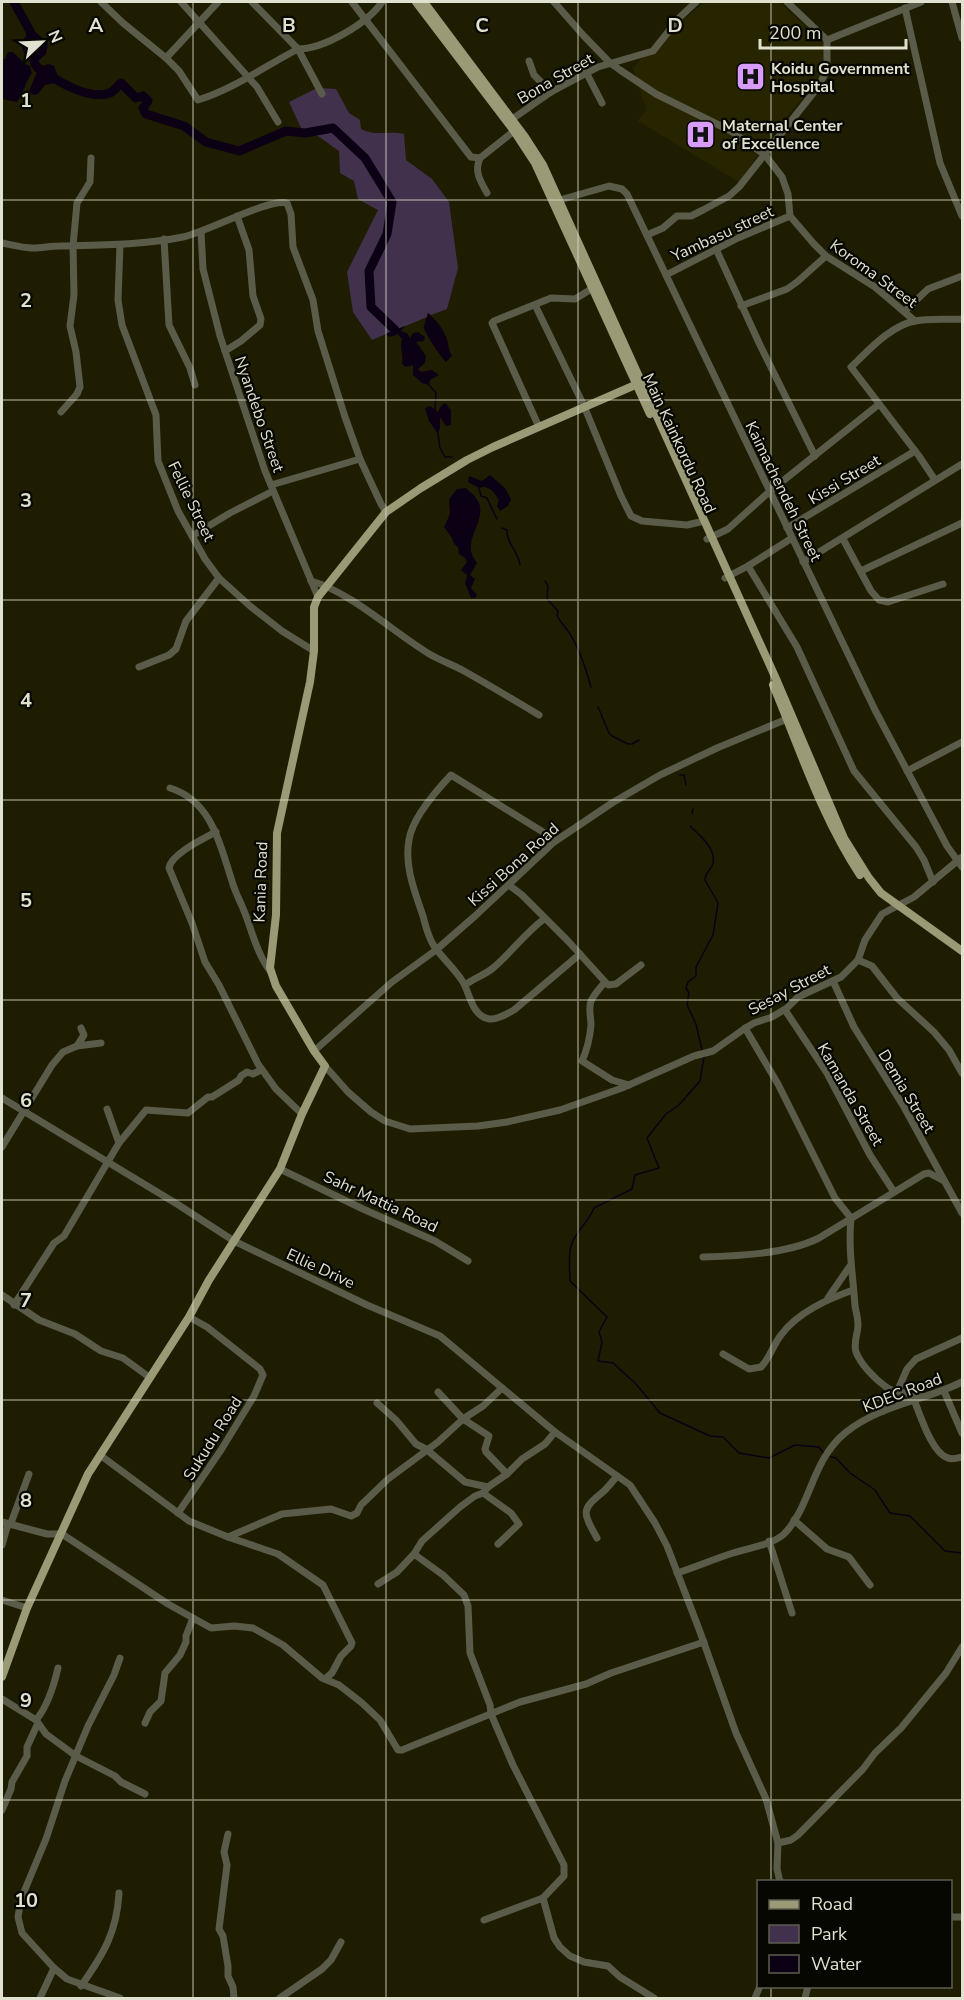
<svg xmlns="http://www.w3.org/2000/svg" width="964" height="2000" font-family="'Nunito Sans',sans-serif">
	<rect width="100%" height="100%" fill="#1e1d01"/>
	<polygon fill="#272500" points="705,2 779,2 824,43 825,70 776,130 739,182 638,121 646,110 633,68 662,37"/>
	<path fill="#42314c" d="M317,88l19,1 13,24 11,7 1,9c15,8 26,1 43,5l2,26 26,19 17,23 9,66 -11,41 -16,6 -3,-2 -1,4 -55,23 -19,-28 -6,-40 31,-62 -20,-11 -4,-18 -14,-8 -1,-22 -21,-15 -15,-4 -14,-30z"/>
	<g fill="#0c0015">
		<path d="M32,29l16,14 -2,11 -12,11c-13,-12 -17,-22 -2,-36z"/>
		<path d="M8,52h5l12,12 5,2 2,7c-7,9 -8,20 -15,29l-15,-3v-40h3z"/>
		<polygon points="49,64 54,66 60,82 45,85 38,94 33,95 29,91 39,67"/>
		<path d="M428,313c7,6 14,14 18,24 3,7 2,12 6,19l-6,6c-4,-3 -22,-30 -22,-34 0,-4 3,-11 4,-15z"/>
		<path d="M405,326l-4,5 6,2 3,5 3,-5 5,-1 7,5 -1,4 -8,1 10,14 -1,7 -7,6 3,3 11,-2 7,5 -9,5 -1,5 -7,-2 -9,-8v-10l-7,2 -4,-3c2,-9 -3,-17 0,-25l-4,-5 -8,3 -5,-3z"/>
		<polygon points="445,403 451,410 451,425 446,426 440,417 440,428 438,434 429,421 425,408 430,406 438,412 441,406"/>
		<path d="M490,475l15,13 6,11 -3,7 -8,5 -3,-5 2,-6c-5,-7 -10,-16 -20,-12l-11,-6 1,-6 13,5z"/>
		<path d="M466,488c3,3 8,7 10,10 12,15 -4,32 -5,47 -1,7 2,12 6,18l-7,12 5,4 -4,9 6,7 -2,3h-4l-6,-15 2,-8 -6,-5 6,-8 -2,-4 -6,-4 -1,-7 -4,-3 -2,-6 -8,-11 6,-13 -1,-15 8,-10z"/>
	</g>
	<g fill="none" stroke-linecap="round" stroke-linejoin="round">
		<g stroke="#0c0015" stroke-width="1.5">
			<polyline points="428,384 436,393 435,410"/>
			<polyline points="438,434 440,448 445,457 452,457"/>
			<polyline points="479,488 481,496 487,498 497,519"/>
			<path d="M502,528l5,2c-1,13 12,22 13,35"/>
			<path d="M545,581l3,5 -1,13 11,12 -1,4c3,8 9,12 13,19 10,16 16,35 21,53"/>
			<polyline points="598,707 609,733 612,736 628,744 632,744 639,740"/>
			<polyline points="680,775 684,775 686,785"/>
			<polyline points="692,814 693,809"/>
			<path d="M690,826c9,9 26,22 23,37 -1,7 -8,9 -8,17l13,23 -5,32 -17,32v9l-8,6 -2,6 3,5 -2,12 9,19 6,26"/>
			<path d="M704,1057l-4,24 -21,24 -13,9 -19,24 12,30 -24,7 -3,14 -38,19c-5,14 -19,23 -23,38 -3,10 -1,25 -1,35l37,36 -8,15 3,10 -4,19 15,2 23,21 24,29 50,23 13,1 16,16 30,5 26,-13 24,2 5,7"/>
			<polyline points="828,1456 836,1458 850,1473 875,1490 890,1513 910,1516 945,1551 962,1553"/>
		</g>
		<g stroke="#0c0015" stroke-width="9">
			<polyline points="14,2 30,31 32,40"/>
			<path d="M33,54l2,10 3,4c18,12 50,33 72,25 4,-2 8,-7 11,-10l15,15 7,-2 5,5 -5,7 3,6 38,12 22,16 33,9 47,-20 19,2 28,-5 32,30 27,44 -5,32 -18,37 2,36 24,23"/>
		</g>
		<g stroke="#5b5b4a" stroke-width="7">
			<path d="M101,2l22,21 43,35 13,13 19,29c36,-11 67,-34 100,-51l-46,-47"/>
			<polyline points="181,2 257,87 278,122"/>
			<polyline points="352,2 471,157 480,158 514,131"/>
			<polyline points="554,2 583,35 610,63 620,70 656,94 731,131 765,155 782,177 788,194 790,216 814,244 826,256 875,287 915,321"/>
			<polyline points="787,2 827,40"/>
			<polyline points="952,2 962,38"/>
			<polyline points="905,8 940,163 962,216"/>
			<polyline points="827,40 921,2"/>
			<polyline points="166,58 218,2"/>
			<polyline points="529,61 534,75 551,92"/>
			<polyline points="586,72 602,103"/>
			<path d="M322,94l-24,-45c26,0 70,-26 84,-47"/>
			<polyline points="508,122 551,92 598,67 653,51 680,17 696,2"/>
			<path d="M480,158c-6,14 0,22 7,35"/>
			<polyline points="556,201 609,186 622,189 627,194 875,710 947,846 962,867"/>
			<polyline points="201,232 203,269 220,336 265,471 318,597"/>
			<polyline points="647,235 663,228 677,216 691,216 703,210 729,196 739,187 818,87 827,70 827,40"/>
			<polyline points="164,239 169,325 190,368 195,385"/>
			<path d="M2,243c10,2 21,5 31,5 9,0 18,-2 27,-2 42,-1 83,-1 123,-9 24,-5 86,-39 104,-34l4,11 2,33 20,53 5,31 27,86 15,42 21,45 5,8"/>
			<polyline points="120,245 118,300 122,325 156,415 158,461 178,511 205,559 219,578 250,606 282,631 314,651"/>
			<polyline points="716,249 760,345 815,456"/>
			<polyline points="666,275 738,238 790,216"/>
			<polyline points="535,305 584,406 621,496 631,516 642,521 687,525 700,522"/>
			<polyline points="741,306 787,289 797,282 826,256"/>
			<polyline points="905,311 928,289 962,276"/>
			<polyline points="225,351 241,341 260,325 261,319 253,296 249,250 237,216"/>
			<polyline points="61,412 77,394 80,387 76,352 70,326 74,295 73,246 77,203 90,182 91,158"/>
			<polyline points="539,427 492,323 494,321 551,298 575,299 593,288"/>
			<path d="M935,480l-16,-24 -68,-89c18,-17 39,-41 64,-46 15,-3 32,-1 47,-2"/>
			<polyline points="271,485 360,459"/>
			<polyline points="787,528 915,451"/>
			<polyline points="192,536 230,513 273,491"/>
			<polyline points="707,539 728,529 769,492 878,405"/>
			<polyline points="843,539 871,591 879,600 888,602 943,584"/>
			<polyline points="803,562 962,464"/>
			<polyline points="748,566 797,647 854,771 916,847 924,860 933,882"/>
			<polyline points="861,571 962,523"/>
			<polyline points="725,578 748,566 792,538"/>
			<path d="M311,581c40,11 83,52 120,74 11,6 22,10 33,16 25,14 50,29 75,44"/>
			<polyline points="139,667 169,655 176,649 186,621 219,578"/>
			<polyline points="907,771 962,742"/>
			<path d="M170,788c42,13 50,57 62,93 3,12 10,23 14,35 7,19 12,39 24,55"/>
			<path d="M216,832c-13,7 -45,22 -47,36l23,55 13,39 14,23 39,79 18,25 26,25"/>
			<path d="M554,842l-11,-10 -92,-57c-15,16 -39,43 -42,65 -5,26 6,52 14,76 3,11 5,21 11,30 9,13 21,23 29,36 7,12 9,34 26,37 8,1 18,-5 25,-9l66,-56"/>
			<polyline points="509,885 522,895 568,941 608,985 616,984 641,965"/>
			<polyline points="858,960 872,966 897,998 934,1032 949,1050 962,1073"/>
			<polyline points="833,981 854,1027 904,1107 962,1213"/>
			<path d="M605,982c-5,6 -11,12 -14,19 -3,8 0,15 0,24 -1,12 -4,25 -9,36l30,19 17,5"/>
			<path d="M465,985c9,-7 20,-10 28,-17 18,-15 32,-35 51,-49"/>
			<polyline points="785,1010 827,1073 870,1155 894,1192"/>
			<path d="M745,1028l33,56 57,114 16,20c-3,30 2,58 4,88 1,6 3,12 3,19 0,9 -5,17 -2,27 5,13 19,27 30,35 10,7 24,5 36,9"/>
			<polyline points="77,1046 101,1043"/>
			<polyline points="314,1051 392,982 436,950 475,916 554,842 612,803 660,775 717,748 787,719"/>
			<polyline points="325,1066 348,1092 371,1112 385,1121 410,1129 478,1126 507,1122 560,1110 622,1088 694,1056 713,1051 744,1029 754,1023 772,1017 787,1008 798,997 841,977 858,960 865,940 882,914 914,897 962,857"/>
			<polyline points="2,1098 177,1204 234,1241 367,1305 440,1336 555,1432 630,1485 655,1523 667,1546 699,1629 736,1733 766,1799 778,1843 777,1869 780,1882"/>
			<polyline points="119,1143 146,1110 188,1113 208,1097 212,1097 239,1080 241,1076 247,1072 253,1074 261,1070"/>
			<polyline points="2,1147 52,1065 63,1052 77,1046 84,1035 81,1028"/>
			<polyline points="280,1169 363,1209 435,1241 468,1261"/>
			<path d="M703,1257c35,-1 84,-3 116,-19l105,-64 5,-1 15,8"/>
			<polyline points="2,1295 39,1320 75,1334 101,1351 123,1358 149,1377"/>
			<polyline points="828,1298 850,1266"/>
			<polyline points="14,1305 54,1243 64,1236 119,1143 107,1109"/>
			<path d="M723,1354l26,15 12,-2c9,-9 12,-22 20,-32 17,-23 47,-36 72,-45"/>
			<polyline points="944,1391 962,1433"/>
			<polyline points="438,1392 463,1419 489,1436 485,1449 486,1452 507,1474"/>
			<polyline points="897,1392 907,1369 916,1359 962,1338"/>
			<path d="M914,1400c6,14 18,54 34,58 4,2 10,0 14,-1"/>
			<polyline points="377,1403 396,1420 416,1444 426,1449 465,1482 488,1487"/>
			<polyline points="883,1411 894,1392"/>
			<polyline points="100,1455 189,1521 228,1537 282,1514 331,1509 351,1516 357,1513 361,1505 388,1479 438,1442 463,1419 483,1406 502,1388"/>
			<polyline points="178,1513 221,1450 254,1396 263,1375 260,1369 207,1327 189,1317"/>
			<polyline points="794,1520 827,1549 849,1557 870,1585"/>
			<polyline points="2,1522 47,1534 62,1534 168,1604 211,1628 234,1626 253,1628 283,1645 322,1678 339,1685 362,1703 380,1720 398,1750 402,1750 520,1702 586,1684 611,1673 704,1642"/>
			<polyline points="228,1537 278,1554 323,1585 352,1643 351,1646 341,1656 332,1673 325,1679"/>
			<path d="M597,1538c-15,-27 -16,-28 7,-47 5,-5 9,-10 13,-15"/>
			<polyline points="769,1541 792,1613"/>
			<polyline points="498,1544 519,1524 511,1513 483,1493 488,1487 507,1474 522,1459 545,1444 555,1432"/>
			<polyline points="2,1545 7,1527 11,1523 29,1474"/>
			<polyline points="414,1554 443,1575 464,1595 468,1606 470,1653 490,1705 491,1714 513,1765 564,1865 564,1876 543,1898 484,1920"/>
			<path d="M677,1573c19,-6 37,-14 56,-20 15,-5 39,-8 51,-19 27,-27 27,-73 61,-101 34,-28 79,-32 117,-51"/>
			<polyline points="378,1584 397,1572 414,1554 422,1541 460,1507 475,1496 483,1493"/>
			<polyline points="2,1600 27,1608"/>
			<polyline points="120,1658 114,1675 88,1726 65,1781 46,1839 21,1899 18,1917 22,1933 54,1968 67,1979 120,1998"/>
			<polyline points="2,1699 36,1720 46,1734 76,1756 115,1776 121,1782 145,1794"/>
			<path d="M36,1720c12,-14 18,-35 22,-52"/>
			<polyline points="145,1723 150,1712 161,1701 165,1673 180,1655 186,1642 186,1636 193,1618"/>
			<polyline points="2,1810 11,1789 12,1782 27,1756 27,1747 38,1723"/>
			<polyline points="228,1834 224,1852 227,1865 219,1929 223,1936 228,1966 228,1976 233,1987 234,1998"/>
			<polyline points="778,1843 791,1840 798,1835 863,1769 875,1753 901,1728 946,1673 962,1647"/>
			<polyline points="543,1898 554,1938 560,1947 570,1956 584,1962 608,1966 620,1977 654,1998"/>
			<polyline points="950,1917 962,1917"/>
			<path d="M81,1986c22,-31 36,-54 38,-93"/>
			<polyline points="40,1998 54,1968"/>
			<polyline points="280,1998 322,1969 331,1960 341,1942"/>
			<polyline points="755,1998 760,1986"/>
			<polyline points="805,1998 808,1986"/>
		</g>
		<g stroke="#9a9a76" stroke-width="8">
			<polyline points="416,2 514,131 535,163 650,414"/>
			<polyline points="424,2 525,137 543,165 777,681 844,838 869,878 881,893 962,951"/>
			<path d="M773,685c27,64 48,131 87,190"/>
			<polyline points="2,1677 27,1608 88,1474 189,1317 209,1280 280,1169 302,1114 325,1066 314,1051 276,986 270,968 276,915 277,833 310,682 314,651 314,607 318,597 386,512 421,488 467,460 493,447 642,382"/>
		</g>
	</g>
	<path fill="none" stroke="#e0e1cf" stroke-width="1.5" stroke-opacity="0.55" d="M193,2v1996M386,2v1996M578,2v1996M771,2v1880M2,200h960M2,400h960M2,600h960M2,800h960M2,1000h960M2,1200h960M2,1400h960M2,1600h960M2,1800h960M771,1986v12"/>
	<defs>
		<symbol id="hospital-square" viewBox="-11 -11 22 22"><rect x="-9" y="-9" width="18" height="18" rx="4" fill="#d79bf9" stroke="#070701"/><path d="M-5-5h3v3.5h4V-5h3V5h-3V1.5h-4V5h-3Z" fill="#111"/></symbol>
	</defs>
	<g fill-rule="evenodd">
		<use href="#hospital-square" x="734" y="60" width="33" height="33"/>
		<use href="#hospital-square" x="684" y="118" width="33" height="33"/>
	</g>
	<g text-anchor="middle" stroke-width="4.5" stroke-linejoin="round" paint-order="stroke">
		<g font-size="16" font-weight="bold" fill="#e0e1cf" stroke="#070701" text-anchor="start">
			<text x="771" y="74">Koidu Government<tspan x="771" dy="18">Hospital</tspan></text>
			<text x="722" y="131">Maternal Center<tspan x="722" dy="18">of Excellence</tspan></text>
		</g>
		<g font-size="16" fill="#e0e1cf" stroke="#070701">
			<text transform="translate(555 78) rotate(-30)" y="6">Bona Street</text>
			<text transform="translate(722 233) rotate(-25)" y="6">Yambasu street</text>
			<text transform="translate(874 273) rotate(36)" y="6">Koroma Street</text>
			<text transform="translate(260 414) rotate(71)" y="6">Nyandebo Street</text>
			<text transform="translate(680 443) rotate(65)" y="6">Main Kainkordu Road</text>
			<text transform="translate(844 479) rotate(-31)" y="6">Kissi Street</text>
			<text transform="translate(784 491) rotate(64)" y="6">Kaimachendeh Street</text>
			<text transform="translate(192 501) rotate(64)" y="6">Fellie Street</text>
			<text transform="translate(513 864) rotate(-42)" y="6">Kissi Bona Road</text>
			<text transform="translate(260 882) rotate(-88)" y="6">Kania Road</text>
			<text transform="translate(789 989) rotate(-28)" y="6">Sesay Street</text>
			<text transform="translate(907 1091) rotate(59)" y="6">Demia Street</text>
			<text transform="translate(851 1094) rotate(60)" y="6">Kamanda Street</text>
			<text transform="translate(381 1201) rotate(25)" y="6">Sahr Mattia Road</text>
			<text transform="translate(321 1268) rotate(25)" y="6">Ellie Drive</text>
			<text transform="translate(902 1392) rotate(-21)" y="6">KDEC Road</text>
			<text transform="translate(212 1438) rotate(-58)" y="6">Sukudu Road</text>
		</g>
	</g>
	<g font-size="20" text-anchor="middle" font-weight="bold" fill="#e0e1cf" stroke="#070701" stroke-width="4.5" stroke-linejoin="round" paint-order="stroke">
		<text x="96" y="32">A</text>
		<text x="289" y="32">B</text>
		<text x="482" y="32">C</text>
		<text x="675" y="32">D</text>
		<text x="26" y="107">1</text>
		<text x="26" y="307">2</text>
		<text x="26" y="507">3</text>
		<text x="26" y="707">4</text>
		<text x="26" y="907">5</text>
		<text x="26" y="1107">6</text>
		<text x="26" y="1307">7</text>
		<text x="26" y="1507">8</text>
		<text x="26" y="1707">9</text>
		<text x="26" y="1907">10</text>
	</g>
	<rect width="964" height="2000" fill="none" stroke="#e0e1cf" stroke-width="6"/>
	<rect x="757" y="1880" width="195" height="108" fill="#070701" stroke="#5e5e53" stroke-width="1.5"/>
	<rect x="769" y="1900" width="30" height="9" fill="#9a9a76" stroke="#5e5e53" stroke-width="1.5"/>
	<text x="811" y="1910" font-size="18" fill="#e0e1cf">Road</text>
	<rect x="769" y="1925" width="30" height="18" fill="#42314c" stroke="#5e5e53" stroke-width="1.5"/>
	<text x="811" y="1940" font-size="18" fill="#e0e1cf">Park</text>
	<rect x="769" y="1955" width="30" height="18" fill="#0c0015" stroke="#5e5e53" stroke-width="1.5"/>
	<text x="811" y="1970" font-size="18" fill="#e0e1cf">Water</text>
	<g transform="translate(42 42) rotate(67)" stroke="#070701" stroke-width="4.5" paint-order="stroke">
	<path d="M0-4.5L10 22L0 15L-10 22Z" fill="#e0e1cf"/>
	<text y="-9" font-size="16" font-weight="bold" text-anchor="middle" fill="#e0e1cf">N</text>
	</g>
	<path d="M760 39v9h146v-9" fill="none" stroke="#e0e1cf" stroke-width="3"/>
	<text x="769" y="39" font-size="18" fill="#e0e1cf" stroke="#070701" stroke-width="4.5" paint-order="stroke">200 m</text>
</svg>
